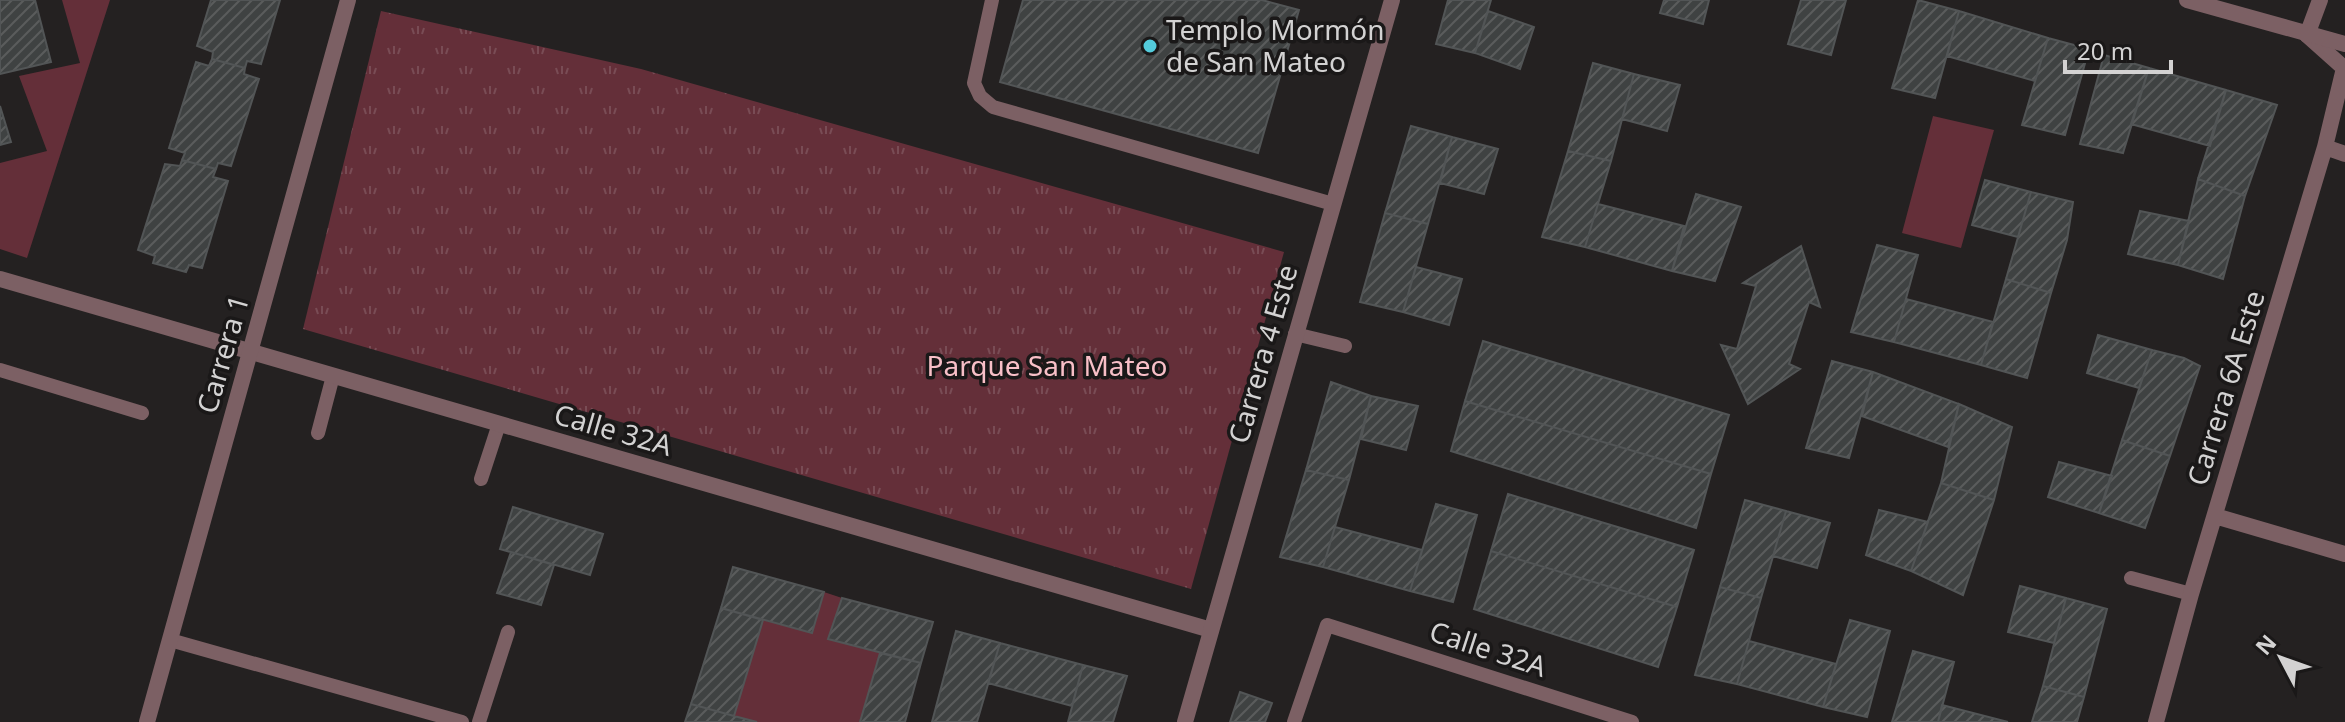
<svg xmlns="http://www.w3.org/2000/svg" width="2345" height="722" viewBox="0 0 2345 722" font-family="'Noto Sans',sans-serif">
	<style>
		.grass { fill: #642f39 }
		.park { fill: url(#park-tufts) }
		.building { fill: url(#building-hatch); stroke: #525556; stroke-width: 2 }
		.lines { fill: none; stroke-linecap: round; stroke-linejoin: round }
		.service { stroke: #7c6064; stroke-width: 14 }
		.minor { stroke: #7c6064; stroke-width: 16 }
		.tertiary { stroke: #7c6064; stroke-width: 16 }
		.poi-dot { fill: #53cbdb; stroke: #1a1818; stroke-width: 3 }
		.labels { text-anchor: middle; stroke-width: 7; stroke-linejoin: round; paint-order: stroke }
		.poi-label { font-size: 28px; fill: #d3d2d2; stroke: #1a1818; text-anchor: start }
		.street-label { font-size: 28px; fill: #d3d2d2; stroke: #1a1818 }
		.park-label { font-size: 28px; fill: #f8bfc7; stroke: #1a1818 }
	</style>
	<defs>
		<pattern id="park-tufts" width="24" height="20" patternUnits="userSpaceOnUse" patternTransform="scale(2)"><rect width="24" height="20" fill="#642f39"/><path d="M3 7l-1-3M5 7V3M7 7l1-3M15 17l-1-3M17 17v-4M19 17l1-3" fill="none" stroke="#794c55"/></pattern>
		<pattern id="building-hatch" width="6" height="6" patternUnits="userSpaceOnUse" patternTransform="scale(2)"><rect width="6" height="6" fill="#3f4242"/><path d="M-1 1l2-2M0 6l6-6M5 7l2-2" fill="none" stroke="#5a5c5c"/></pattern>
	</defs>
	<rect width="100%" height="100%" fill="#242121"/>
	<path class="grass" d="M62 0H110L27 258 0 249V163L47 151 19 76 80 63Z
		M1933 116 1994 130 1961 248 1902 233Z
		M824 592 842 598 828 639 880 653 860 722H757L734 716 763 620 812 633Z"/>
	<path class="park" d="M381 11 641 69 1284 252 1191 589 303 329Z"/>
	<path class="building" d="M0 0H35L51 62 0 74Z
		M211 0H280L261 64 247 61 245 68 212 59 213 52 197 46Z
		M1023 0H1262L1299 10 1258 153 1000 82Z
		M1448 0H1491L1475 53 1436 44Z
		M1664 0H1709L1703 24 1660 13Z
		M1801 0H1846L1831 55 1788 44Z
		M1918 0 1959 11 1935 98 1892 88Z
		M1488 11 1534 27 1520 69 1475 53Z
		M1959 11 2048 38 2035 81 1947 56Z
		M2048 38 2089 49 2065 135 2022 125Z
		M2104 55 2149 68 2123 153 2080 144Z
		M212 59 245 68 244 74 259 79 231 166 218 163 216 169 182 160 185 153 169 148 196 62 209 66Z
		M1593 63 1634 74 1611 161 1568 151Z
		M2149 68 2226 90 2210 146 2131 124Z
		M1634 74 1680 85 1667 131 1622 119Z
		M2226 90 2277 105 2245 196 2198 179Z
		M0 106 11 142 0 145Z
		M1411 126 1452 137 1428 224 1385 213Z
		M1452 137 1498 149 1484 194 1440 183Z
		M1568 151 1611 161 1585 247 1542 237Z
		M182 160 216 169 213 177 228 181 202 268 189 265 186 272 153 263 155 256 138 250 165 164 180 166Z
		M2198 179 2245 196 2223 279 2178 265Z
		M1985 180 2031 192 2018 237 1972 225Z
		M2031 192 2073 202 2067 240 2051 293 2006 279Z
		M1696 194 1741 207 1715 281 1672 271Z
		M1598 204 1684 226 1672 271 1585 247Z
		M2140 211 2189 221 2178 265 2128 254Z
		M1385 213 1428 224 1403 312 1360 302Z
		M1877 245 1918 255 1894 342 1851 332Z
		M1801 246 1820 307 1809 302 1789 364 1800 369 1748 404 1721 345 1737 349 1756 286 1743 283Z
		M1416 267 1462 279 1449 325 1403 312Z
		M2006 279 2051 293 2027 378 1981 365Z
		M1906 299 1993 322 1981 365 1894 342Z
		M2098 335 2152 350 2139 388 2087 373Z
		M1483 341 1729 415 1711 474 1465 401Z
		M2152 350 2184 358 2200 366 2170 456 2122 440Z
		M1832 361 1873 372 1849 458 1806 448Z
		M1873 372 1959 404 1948 447 1862 416Z
		M1331 382 1371 396 1349 480 1306 470Z
		M1371 396 1418 406 1406 450 1361 439Z
		M1465 401 1711 474 1696 528 1451 451Z
		M1959 404 2012 427 1994 500 1941 483Z
		M2122 440 2170 456 2145 528 2099 513Z
		M2059 462 2112 476 2099 513 2048 497Z
		M1306 470 1349 480 1323 567 1280 557Z
		M1941 483 1994 500 1963 595 1911 571Z
		M1508 494 1694 550 1677 607 1491 551Z
		M1745 500 1786 511 1761 598 1720 587Z
		M1436 504 1477 515 1453 602 1410 591Z
		M513 507 603 534 590 575 500 549Z
		M1879 510 1928 522 1911 571 1866 555Z
		M1786 511 1830 523 1817 568 1773 556Z
		M1335 527 1422 550 1410 591 1323 567Z
		M1491 551 1677 607 1658 667 1474 609Z
		M511 552 554 565 541 605 497 593Z
		M733 567 824 592 812 633 721 608Z
		M2020 586 2066 598 2054 643 2008 632Z
		M1720 587 1761 598 1737 684 1695 675Z
		M842 598 933 622 921 663 828 639Z
		M2066 598 2107 609 2084 697 2043 686Z
		M721 608 763 620 734 716 691 704Z
		M1850 620 1890 631 1867 717 1823 707Z
		M956 631 1000 643 977 722H932Z
		M1749 641 1836 664 1823 707 1737 684Z
		M1000 643 1083 665 1072 706 988 683Z
		M1913 651 1954 662 1938 722H1892Z
		M880 653 921 663 905 722H860Z
		M1083 665 1127 676 1113 722H1068Z
		M2043 686 2084 697 2077 722H2032Z
		M1240 692 1272 703 1265 722H1230Z
		M691 704 734 716 757 722H685Z
		M1942 705 2008 722H1938Z"/>
	<g class="lines">
		<path class="service" d="M992 0 974 83 980 96 993 107 1333 204
			M1295 334 1345 346
			M0 370 142 413
			M318 433 333 376
			M481 479 499 424
			M2131 578 2191 594
			M170 640 462 722
			M479 722 508 632
			M1294 722 1327 625 1632 722"/>
		<path class="minor" d="M2307 35 2344 68
			M2325 147 2345 154
			M0 279 1211 630
			M2215 516 2345 554
			M2156 722 2191 594 2325 147 2344 68"/>
		<path class="tertiary" d="M2187 0 2345 44
			M2307 35 2320 0
			M147 722 348 0
			M1185 722 1392 0"/>
	</g>
	<circle class="poi-dot" cx="1150" cy="46" r="8"/>
	<g class="labels">
		<g class="poi-label">
			<text x="1166" y="40">Templo Mormón<tspan x="1166" dy="32">de San Mateo</tspan></text>
		</g>
		<g class="street-label">
			<text transform="translate(223 354) rotate(-74)" y="10">Carrera 1</text>
			<text transform="translate(1263 354) rotate(-74)" y="10">Carrera 4 Este</text>
			<text transform="translate(2226 388) rotate(-73)" y="10">Carrera 6A Este</text>
			<text transform="translate(613 430) rotate(16)" y="10">Calle 32A</text>
			<text transform="translate(1488 649) rotate(18)" y="10">Calle 32A</text>
		</g>
		<g class="park-label">
			<text x="1047" y="376">Parque San Mateo</text>
		</g>
	</g>
	<g transform="translate(2281 658) rotate(311)" stroke="#1a1818" stroke-width="6" paint-order="stroke">
	<path d="M0-6L14 30L0 20L-14 30Z" fill="#d3d2d2"/>
	<text y="-12" font-size="22" font-weight="bold" text-anchor="middle" fill="#d3d2d2">N</text>
	</g>
	<path d="M2065 60v12h106v-12" fill="none" stroke="#d3d2d2" stroke-width="4"/>
	<text x="2077" y="60" font-size="24" fill="#d3d2d2" stroke="#1a1818" stroke-width="6" paint-order="stroke">20 m</text>
</svg>
